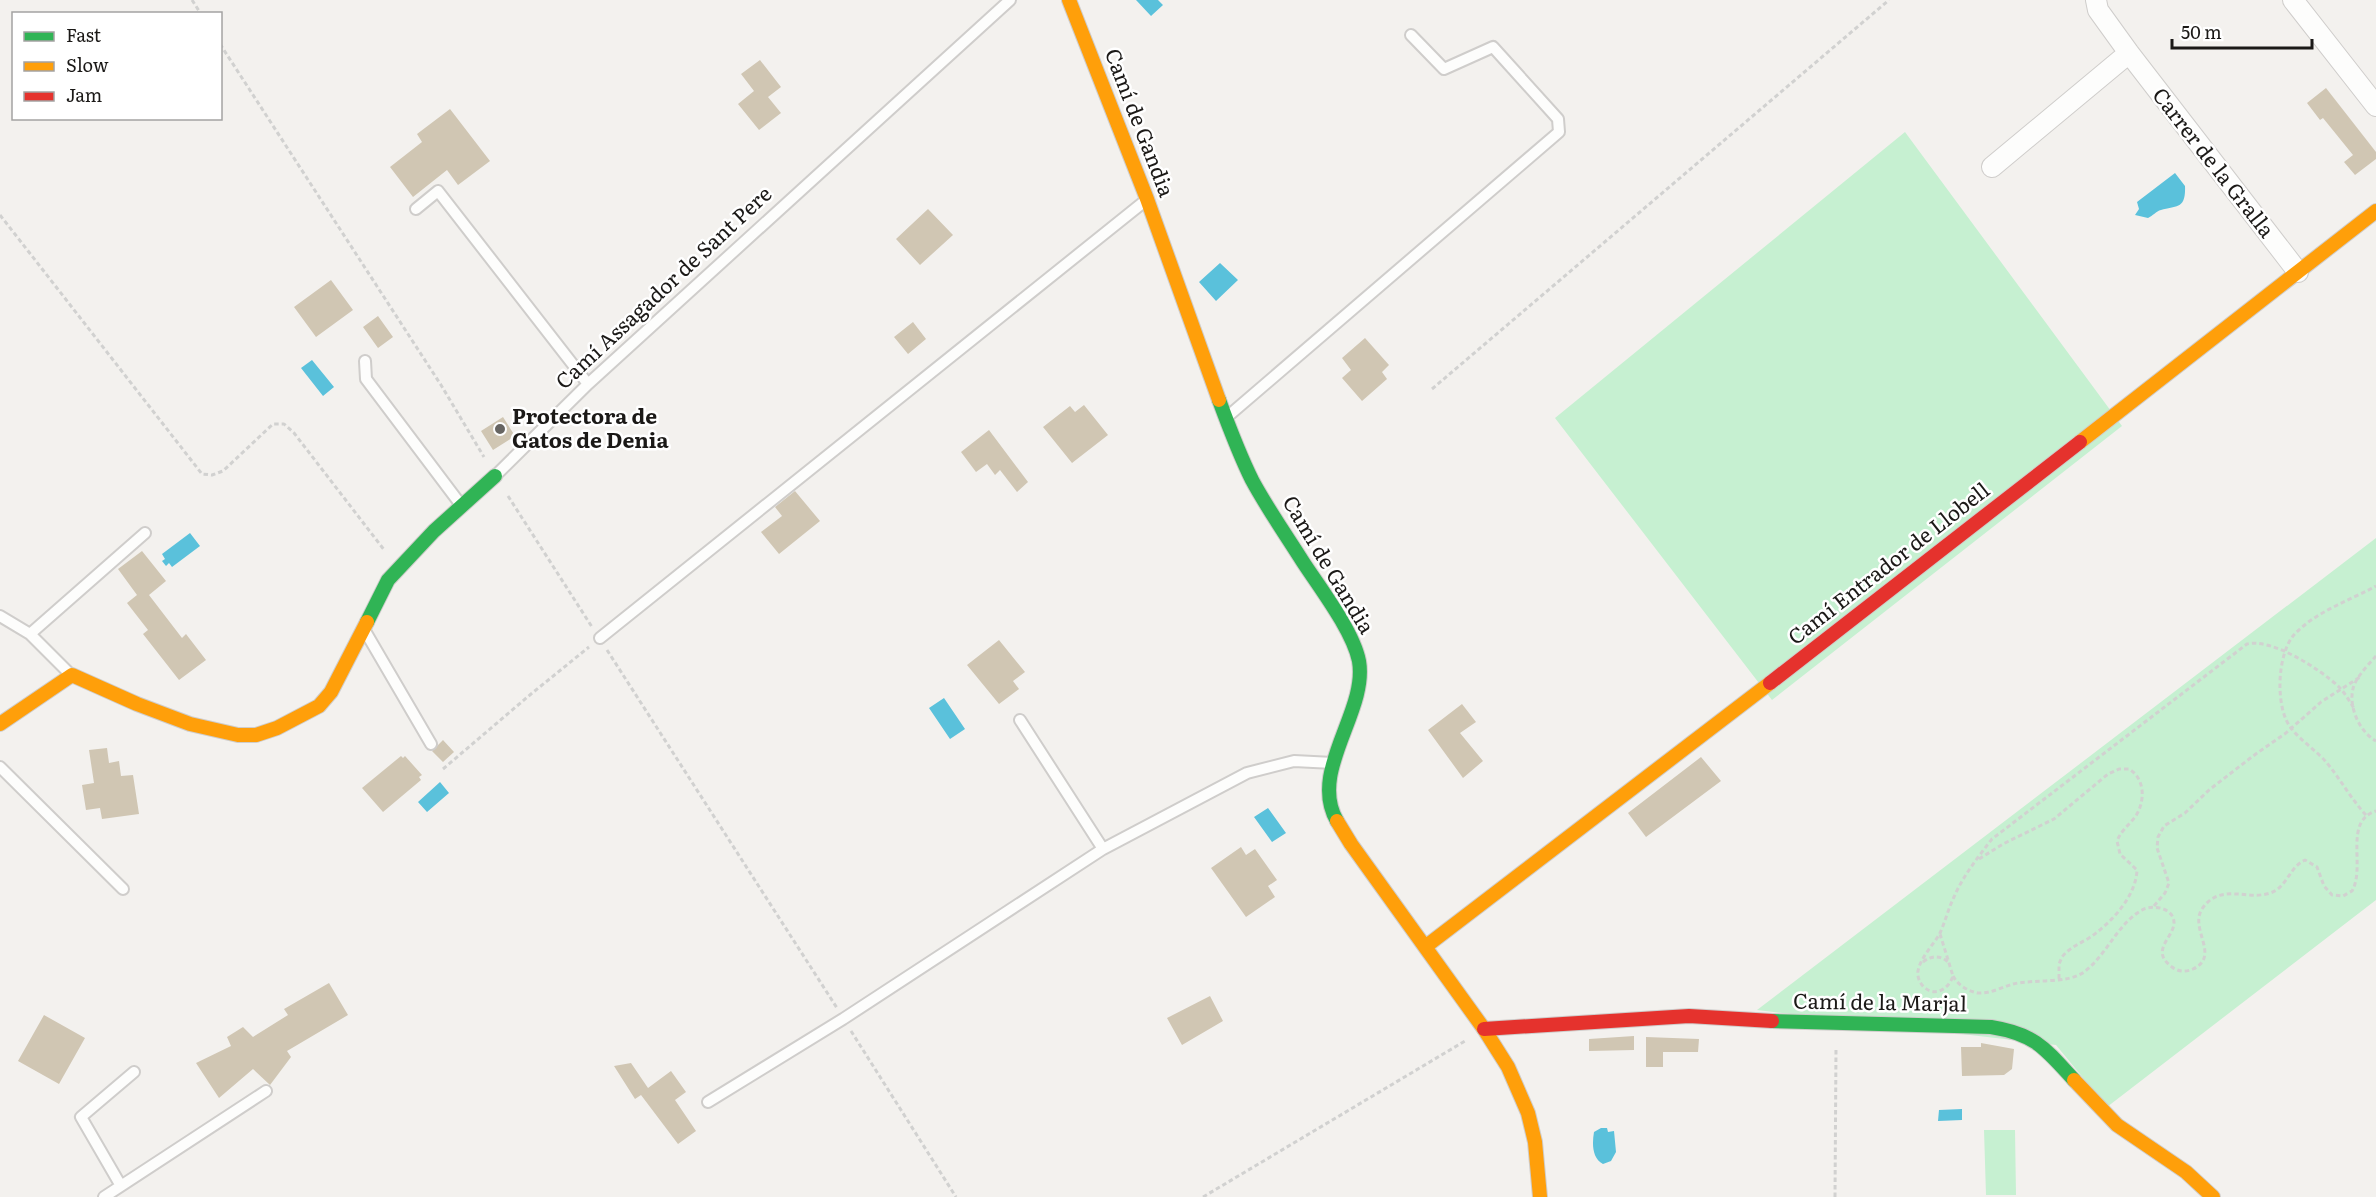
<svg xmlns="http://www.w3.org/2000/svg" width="2376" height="1197" viewBox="0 0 2376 1197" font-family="Literata,serif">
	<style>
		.green { fill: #c6f0d1 }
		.water { fill: #5ac1db }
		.building { fill: #d0c6b3 }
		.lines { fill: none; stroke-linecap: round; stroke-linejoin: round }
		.lane-casing { stroke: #cfcdcb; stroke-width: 14 }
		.street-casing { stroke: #cfcdcb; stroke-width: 22 }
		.fast-casing { stroke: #cfcdcb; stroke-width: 16 }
		.slow-casing { stroke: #cfcdcb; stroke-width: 16 }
		.jam-casing { stroke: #cfcdcb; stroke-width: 16 }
		.path { stroke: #d1d1d0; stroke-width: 3; stroke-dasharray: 4.5 3; stroke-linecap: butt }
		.lane { stroke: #fdfdfc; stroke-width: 10 }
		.street { stroke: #fdfdfc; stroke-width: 20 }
		.fast { stroke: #30b455; stroke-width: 14 }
		.slow { stroke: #ff9f0a; stroke-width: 14 }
		.jam { stroke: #e5322d; stroke-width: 14 }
		.poi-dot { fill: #676562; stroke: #fff; stroke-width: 2 }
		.labels { text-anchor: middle; stroke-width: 5; stroke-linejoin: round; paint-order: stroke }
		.street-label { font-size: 21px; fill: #1b1917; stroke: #fff }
		.poi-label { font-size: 21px; font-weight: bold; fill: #1b1917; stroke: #fff; text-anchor: start }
	</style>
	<rect width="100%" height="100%" fill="#f3f1ee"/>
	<path class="green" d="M1905 132 2122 426 1772 700 1555 418Z
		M2376 538V900L2107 1107 2056 1045 1757 1010Z
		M1984 1130H2015L2016 1195H1986Z"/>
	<path class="water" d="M1136 0H1158L1163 5 1151 16Z
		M2175 173 2185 186C2186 210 2176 205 2161 210 2156 211 2153 216 2148 218L2135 215 2139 209 2137 202Z
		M1220 263 1238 280 1216 301 1199 282Z
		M312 360 334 387 323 396 301 368Z
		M190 533 200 546 172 567 169 563 166 566 162 561 165 559 162 554Z
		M944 698 965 729 950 739 929 708Z
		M440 782 449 793 427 812 418 802Z
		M1268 808 1286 833 1272 842 1254 817Z
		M1962 1109V1120L1938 1121 1939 1110Z
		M1601 1128H1607L1608 1132 1614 1131 1616 1152 1611 1161 1603 1164C1592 1158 1592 1144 1594 1132Z"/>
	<path class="building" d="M760 60 781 87 768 97 781 113 759 130 738 104 754 91 741 74Z
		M2326 88 2376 152V159L2355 175 2344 162 2353 155 2323 118 2320 120 2307 103Z
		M450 109 490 161 458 185 447 170 413 197 390 167 422 142 417 134Z
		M928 209 953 235 920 265 896 239Z
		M331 280 353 310 316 337 294 307Z
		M378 316 393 337 378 348 363 327Z
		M913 322 926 339 908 354 894 337Z
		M1365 338 1389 365 1382 372 1387 379 1362 401 1342 378 1351 370 1342 358Z
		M1084 405 1108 435 1072 463 1043 427 1070 406 1075 412Z
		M503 417 515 436 493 450 481 431Z
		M989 430 1028 482 1017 492 1000 470 995 475 987 464 976 472 961 452Z
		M795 491 820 521 779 554 761 532 782 516 775 507Z
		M142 551 166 581 149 595 182 638 186 634 206 660 179 680 143 634 148 630 127 603 137 595 118 569Z
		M999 640 1025 672 1013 681 1019 689 999 704 967 665Z
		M1462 704 1476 722 1460 733 1483 761 1463 778 1428 730Z
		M443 740 454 752 443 762 432 751Z
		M107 748 109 763 119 761 121 776 133 775 139 814 102 819 100 808 86 810 82 785 94 783 89 750Z
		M401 756 403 758 405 756 422 775 419 777 421 780 383 812 362 788Z
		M1701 757 1721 781 1646 837 1628 813Z
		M1241 847 1246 855 1255 849 1277 880 1268 886 1275 897 1246 917 1211 868Z
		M329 983 348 1015 287 1051 291 1057 270 1085 253 1069 219 1098 196 1063 231 1046 227 1037 243 1027 253 1037 288 1015 284 1009Z
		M1210 996 1223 1021 1182 1045 1167 1018Z
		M44 1015 85 1038 59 1084 18 1061Z
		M1634 1036V1050L1589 1051V1039Z
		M1646 1037 1699 1039 1698 1052H1663V1067H1646Z
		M1981 1043 2014 1049 2012 1069 2004 1075 1962 1076 1961 1047H1981Z
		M631 1063 648 1088 671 1071 686 1092 675 1100 696 1131 678 1144 641 1095 635 1099 614 1066Z"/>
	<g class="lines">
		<defs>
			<path id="lane" d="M416 209 438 191 588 384
				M365 361 366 379 461 505
				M1227 417 1559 132 1558 119 1493 47 1444 69 1411 35
				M495 476 588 384 1010 0
				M0 616 30 634 71 675
				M365 631 431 744
				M30 634 145 533
				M600 638 1145 201
				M1020 720 1103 849
				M0 767 123 889
				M708 1102 843 1019 1103 849 1247 773 1294 761 1333 763
				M121 1186 81 1117 134 1072
				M104 1197 266 1091"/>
			<path id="street" d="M2096 0 2098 10 2129 53 2298 272
				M2293 0 2376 106
				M1992 167 2129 53"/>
			<path id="fast" d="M1219 400C1229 427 1239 454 1252 480 1267 508 1286 535 1303 562 1320 588 1353 631 1359 661 1368 712 1308 771 1337 821
				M367 622 388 580 434 531 495 476
				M1772 1021 1991 1027C2035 1034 2045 1048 2074 1080"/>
			<path id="slow" d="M1069 0 1147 199 1219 400
				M2080 442 2376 211
				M0 724 72 675 137 704 190 724 238 735H256L277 728 319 706 331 692 367 622
				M1337 821 1351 844 1484 1029 1508 1067 1528 1113 1535 1142 1540 1197
				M1425 947 1770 683
				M2074 1080 2117 1125 2186 1172 2213 1197"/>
			<path id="jam" d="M1770 683 2080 442
				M1484 1029 1689 1016 1772 1021"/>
		</defs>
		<use href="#lane" class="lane-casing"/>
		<use href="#street" class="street-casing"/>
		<use href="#fast" class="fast-casing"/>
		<use href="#slow" class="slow-casing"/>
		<use href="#jam" class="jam-casing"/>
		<path class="path" d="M192 0 201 14
			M220 44 441 385 484 457
			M0 215 202 474 212 475 223 471 273 424H284L294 433 385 551
			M1432 389 1889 0
			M508 496 592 627
			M607 650 837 1008
			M2376 656C2369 664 2360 673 2355 683 2346 702 2358 731 2376 741
			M443 769 531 694 589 647
			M2366 815C2351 799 2341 780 2327 763 2317 751 2301 741 2291 728 2275 708 2277 656 2293 636 2314 612 2349 601 2376 586
			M1979 859 2003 844 2054 819 2108 774 2119 769H2129C2146 779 2145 803 2135 817 2128 826 2121 831 2117 841L2120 854 2137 870C2136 897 2110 924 2089 938 2079 944 2069 948 2062 957L2059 964V979
			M2154 906 2165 893 2169 883 2157 848 2158 837 2164 826 2185 813 2209 790 2253 756 2286 733 2321 702 2360 677
			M1940 934 1953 976C1949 988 1937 997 1925 988 1920 984 1917 977 1918 971 1920 959 1932 946 1939 935 1945 923 1948 909 1954 897 1963 876 1978 857 1992 839L2247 644C2272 638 2320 669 2339 687 2345 693 2350 702 2355 710
			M1923 962C1932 955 1941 955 1949 963
			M1953 976C1958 985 1967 991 1978 993 1990 994 2002 987 2013 984 2033 979 2068 984 2084 972 2107 955 2117 924 2142 910 2153 904 2175 908 2174 924 2172 939 2150 951 2172 967 2178 972 2187 972 2193 969 2221 956 2189 929 2202 909 2220 882 2247 901 2270 893 2287 888 2289 867 2305 860L2317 867 2324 886 2332 895 2343 896 2352 891C2366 867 2343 821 2376 811
			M851 1031 956 1197
			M1203 1197 1465 1041
			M1835 1197 1836 1047"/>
		<use href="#lane" class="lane"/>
		<use href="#street" class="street"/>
		<use href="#fast" class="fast"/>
		<use href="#slow" class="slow"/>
		<use href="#jam" class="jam"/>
	</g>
	<circle class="poi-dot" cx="500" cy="429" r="6"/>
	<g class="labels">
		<g class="street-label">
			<text transform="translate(1139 123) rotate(69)" y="7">Camí de Gandia</text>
			<text transform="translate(2213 163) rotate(52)" y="7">Carrer de la Gralla</text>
			<text transform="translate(664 288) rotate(-43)" y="7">Camí Assagador de Sant Pere</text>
			<text transform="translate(1889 564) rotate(-38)" y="7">Camí Entrador de Llobell</text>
			<text transform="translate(1328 565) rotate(59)" y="7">Camí de Gandia</text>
			<text transform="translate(1880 1003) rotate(1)" y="7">Camí de la Marjal</text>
		</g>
		<g class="poi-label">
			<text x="512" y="424">Protectora de<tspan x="512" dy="24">Gatos de Denia</tspan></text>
		</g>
	</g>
	<rect x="12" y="12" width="210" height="108" fill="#ffffff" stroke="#a4a3a2" stroke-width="1.5"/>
	<rect x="24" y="32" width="30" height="9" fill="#30b455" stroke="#a4a3a2" stroke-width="1.5"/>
	<text x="66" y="42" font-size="18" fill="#1b1917">Fast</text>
	<rect x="24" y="62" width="30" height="9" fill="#ff9f0a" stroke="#a4a3a2" stroke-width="1.5"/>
	<text x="66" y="72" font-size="18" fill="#1b1917">Slow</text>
	<rect x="24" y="92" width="30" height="9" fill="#e5322d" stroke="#a4a3a2" stroke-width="1.5"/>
	<text x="66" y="102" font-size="18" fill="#1b1917">Jam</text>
	<path d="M2172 39v9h140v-9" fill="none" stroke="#1b1917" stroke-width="3"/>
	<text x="2181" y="39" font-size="18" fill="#1b1917" stroke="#ffffff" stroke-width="4.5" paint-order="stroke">50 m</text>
</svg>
